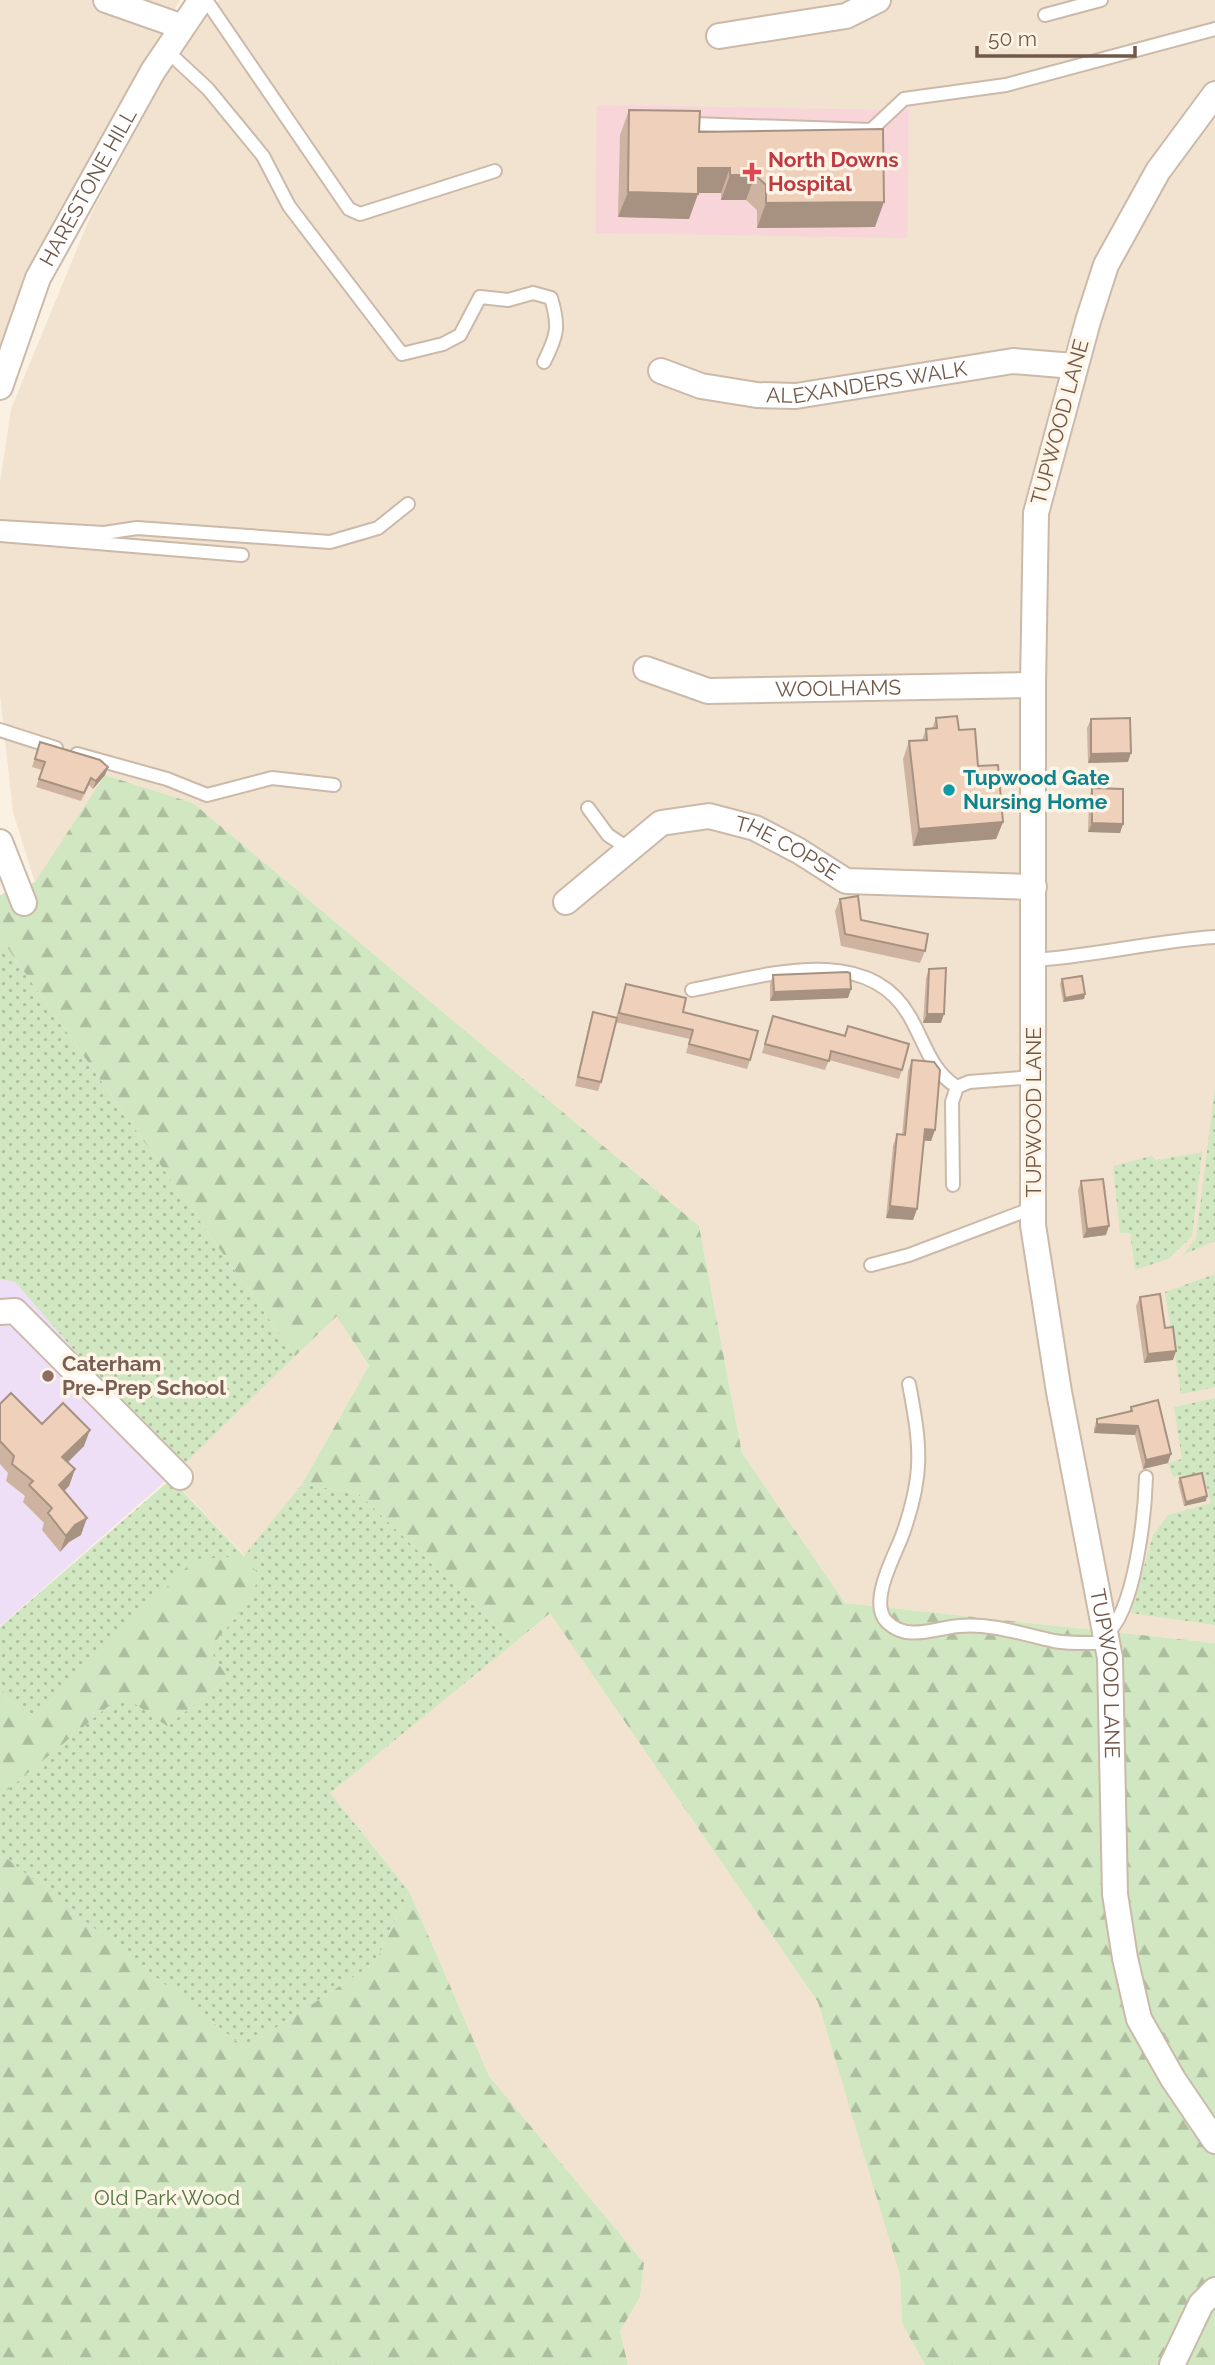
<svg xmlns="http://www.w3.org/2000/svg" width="1215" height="2365" viewBox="0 0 1215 2365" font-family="Raleway,sans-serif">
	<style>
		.residential { fill: #f2e3d0 }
		.education { fill: #eedff7 }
		.medical { fill: #f8d5d9 }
		.grass { fill: url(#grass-dots) }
		.forest { fill: url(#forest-firs) }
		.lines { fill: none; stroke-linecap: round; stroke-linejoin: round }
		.lane-casing { stroke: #cbb9a9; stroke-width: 16 }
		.street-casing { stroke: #cbb9a9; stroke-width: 28 }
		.lane { stroke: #fff; stroke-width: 12 }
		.street { stroke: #fff; stroke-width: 24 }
		.wall { fill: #ceb3a0 }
		.shaded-wall { fill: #a79282 }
		.building { fill: #efd0ba; stroke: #a79282; stroke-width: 2 }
		.health-dot { fill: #e0444e; stroke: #fef5e7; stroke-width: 2.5 }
		.culture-dot { fill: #0f9aa8; stroke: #fef5e7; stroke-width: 2.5 }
		.education-dot { fill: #8d6e63; stroke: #fef5e7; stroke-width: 2.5 }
		.labels { text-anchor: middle; stroke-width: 7; stroke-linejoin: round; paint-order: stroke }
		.health-label { font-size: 21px; font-weight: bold; fill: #be3a42; stroke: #fef5e7; text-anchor: start }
		.street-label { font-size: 21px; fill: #715849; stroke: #fef5e7 }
		.culture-label { font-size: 21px; font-weight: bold; fill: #0d838f; stroke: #fef5e7; text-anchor: start }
		.education-label { font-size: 21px; font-weight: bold; fill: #785e54; stroke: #fef5e7; text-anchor: start }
		.park-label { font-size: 21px; fill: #517742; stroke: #fef5e7 }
	</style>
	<defs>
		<pattern id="grass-dots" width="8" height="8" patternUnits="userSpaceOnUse" patternTransform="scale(1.75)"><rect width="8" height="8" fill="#d0e7c1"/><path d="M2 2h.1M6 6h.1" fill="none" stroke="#adbe9f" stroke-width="1.8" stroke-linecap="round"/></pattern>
		<pattern id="forest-firs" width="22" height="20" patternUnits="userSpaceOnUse" patternTransform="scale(1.75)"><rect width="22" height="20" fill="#d0e7c1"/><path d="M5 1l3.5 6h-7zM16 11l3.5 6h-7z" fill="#adbe9f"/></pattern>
	</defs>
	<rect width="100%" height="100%" fill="#fbf1e2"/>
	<path class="residential" d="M0 0H180L54 229 0 370Z
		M219 0H1215V1643L845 1603 742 1453 699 1226 193 803 105 775 35 883 13 812 0 695V483L11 409 93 210 193 26Z
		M337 1315 369 1367 302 1484 245 1556 170 1477Z
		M550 1612 818 2002 870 2164 900 2275 902 2323 925 2365H628L620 2331 640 2297 644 2263 489 2076 409 1891 330 1793Z"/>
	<path class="education" d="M0 1279 15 1282 178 1470 0 1626Z"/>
	<path class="medical" d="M597 105 909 110 907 238 595 233Z"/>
	<path class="grass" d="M4 943 295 1356 178 1470 15 1282 0 1279V946Z
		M1215 1088V1241L1183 1255 1196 1238Z
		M1202 1152 1192 1236 1168 1259 1135 1270 1130 1233H1120L1113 1166 1151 1156 1157 1160Z
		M1215 1274V1387L1181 1394 1165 1292Z
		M1215 1398V1625L1131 1613 1153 1535 1168 1515 1211 1503 1203 1473 1173 1477 1168 1463 1182 1459 1174 1407Z
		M171 1479 244 1556 302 1484 358 1493 514 1643 330 1793 409 1891 375 1963 245 2048 0 1854V1796L122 1694 167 1726 228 1678 209 1649 253 1597 195 1560 35 1717 7 1699 0 1683V1627Z"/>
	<path class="forest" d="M105 775 193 803 699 1226 742 1453 845 1603 1215 1643V2365H925L902 2323 900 2275 818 2002 550 1613 514 1643 358 1493 302 1484 369 1366 337 1316 295 1356 4 943 0 946V895L35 882Z
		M245 1556 258 1574 253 1597 209 1649 228 1678 167 1726 122 1695 0 1796V1683L7 1699 35 1717 195 1559Z
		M0 1853 245 2048 375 1963 409 1891 489 2076 644 2263 640 2297 620 2331 628 2365H0Z"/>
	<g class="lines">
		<defs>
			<path id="lane" d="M206 0 349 209 360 214 495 171
				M1045 15 1101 0
				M166 50 208 89 263 156 289 206 402 354 443 344 460 335 480 297 508 300 533 293 551 298C560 327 557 336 544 362
				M692 124 871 130 904 99 1006 85 1215 29
				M0 527 104 533 137 528 330 542 378 528 408 504
				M0 535 242 555
				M0 730 56 748
				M77 754 167 779 207 795 272 778 334 785
				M588 808 608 835 629 849
				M1034 960C1095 956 1154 941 1215 937
				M692 990C760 977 868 940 910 1017 925 1043 931 1071 957 1087
				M953 1185 952 1102 957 1087 969 1082 1034 1077
				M871 1265 909 1255 1033 1208
				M909 1384C921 1447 924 1475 902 1536 894 1557 868 1603 887 1622 907 1642 935 1628 959 1626 991 1623 1022 1634 1054 1641 1071 1644 1090 1643 1107 1643
				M1106 1634C1135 1612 1145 1513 1146 1477"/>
			<g id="street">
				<path d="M106 0 180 26"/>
				<path d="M719 36 846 16 878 0"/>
				<path id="s1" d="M1215 94 1158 171 1106 265 1088 321 1036 513 1033 685V1225L1059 1392 1110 1658 1115 1894 1125 1958 1139 2019 1173 2079 1215 2141"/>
				<path id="s2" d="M661 371 701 386 757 395 796 396 1013 361 1074 366"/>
				<path id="s3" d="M0 387 38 278 153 71 201 0"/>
				<path id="s4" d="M646 669 708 691 1033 685"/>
				<path d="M0 842 24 903"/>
				<path id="s5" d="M566 902 661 823 709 816 755 828 799 851 846 881 1034 887"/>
				<path d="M0 1312 15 1311 180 1477"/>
				<path d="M1172 2365 1201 2304 1215 2290"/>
			</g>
		</defs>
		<use href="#lane" class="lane-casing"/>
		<use href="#street" class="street-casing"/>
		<use href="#lane" class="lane"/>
		<use href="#street" class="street"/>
	</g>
	<path class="wall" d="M629 110 699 132 875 227 757 228V210L746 200H721V193H698L689 219 618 217 620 135Z
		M936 718 959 730 978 766 1003 822 996 839 913 846 903 759 909 741 922 740 926 729H932Z
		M1091 719 1128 762 1088 763 1087 728Z
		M40 742 108 767 105 775 93 789 89 785 81 801 36 787 42 770 32 767Z
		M1092 788 1123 824 1120 833 1088 832 1089 797Z
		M840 899 861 920 925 951 920 963 841 946 835 911Z
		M929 969 941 1023H923L926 978Z
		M773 975 851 989 848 998 770 1001V984Z
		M1062 979 1085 994 1084 999 1063 1002 1060 984Z
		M626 984 683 1012 750 1060 747 1069 686 1053 690 1039 615 1022 601 1082 598 1091 575 1086 590 1021 593 1012 616 1017Z
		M773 1016 845 1035 848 1026 902 1070 899 1079 829 1060 825 1070 762 1053Z
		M912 1060 935 1130 931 1141H923L917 1209 913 1220 886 1218 893 1146 897 1134 902 1135 908 1071Z
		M1081 1181 1106 1235 1083 1238 1078 1190Z
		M1140 1297 1165 1328 1173 1360 1144 1363 1136 1306Z
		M0 1404 42 1424 84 1446 68 1462 75 1469 69 1486 64 1491 81 1535 69 1542 60 1552 42 1530 44 1523 23 1502 25 1496 6 1481 8 1473 0 1464Z
		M1131 1407 1168 1463 1143 1469 1135 1435 1094 1433V1428L1097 1419 1129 1412Z
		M1180 1478 1206 1501 1184 1506 1178 1482Z"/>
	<path class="shaded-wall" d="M698 168H730L721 193H689Z
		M730 175H755L746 200H721Z
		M628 192 698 194 689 219 618 217Z
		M884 202 875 227 757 228 766 203Z
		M1131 753 1128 762 1088 763 1091 754Z
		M108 767 105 775 93 789 96 781Z
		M1003 822 996 839 913 846 919 829Z
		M1092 823 1123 824 1120 833 1088 832Z
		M851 989 848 998 770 1001 774 992Z
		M1085 994 1084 999 1063 1002 1065 998Z
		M927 1014H944L941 1023H923Z
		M925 1129 935 1130 931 1141 920 1140Z
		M890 1206 917 1209 913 1220 886 1218Z
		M1109 1226 1106 1235 1083 1238 1087 1229Z
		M1176 1351 1173 1360 1144 1363 1148 1354Z
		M1097 1424 1138 1426 1135 1435 1094 1433Z
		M90 1430 84 1446 56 1474 62 1457Z
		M1171 1454 1168 1463 1143 1469 1146 1460Z
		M75 1469 69 1486 53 1502 59 1485Z
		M1207 1496 1206 1501 1184 1506 1186 1502Z
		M87 1518 81 1535 69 1542 60 1552 66 1536 75 1525Z"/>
	<path class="building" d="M629 110 700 111 699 132 883 129 884 202 766 203V185L755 175H730V168H698V194L628 192Z
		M957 716 959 730 975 729 978 766 998 765 1003 822 919 829 909 741 927 740 926 729 937 728 936 718Z
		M1130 718 1131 753 1091 754V719Z
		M40 742 100 760 108 767 96 781 91 778 84 793 39 779 45 762 35 759Z
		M1092 788 1123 789V824L1092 823Z
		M858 896 861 920 928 934 925 951 845 934 840 899Z
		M946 968 944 1014H927L929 969Z
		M847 972 850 973 851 989 774 992 773 975Z
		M1082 976 1085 994 1065 998 1062 979Z
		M626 984 686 998 683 1012 758 1031 750 1060 689 1044 693 1030 619 1013Z
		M593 1012 617 1018 601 1082 578 1077Z
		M773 1016 845 1036 848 1026 909 1044 902 1070 831 1051 829 1061 765 1044Z
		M912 1060 934 1062 940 1070 935 1130 925 1129 917 1209 890 1206 897 1134 905 1135Z
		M1103 1179 1109 1226 1087 1229 1081 1181Z
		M1160 1294 1165 1328 1173 1327 1176 1351 1148 1354 1140 1297Z
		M11 1393 42 1424 63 1403 90 1430 62 1457 75 1469 59 1485 87 1518 75 1525 66 1536 48 1513 52 1508 29 1485 33 1481 12 1464 14 1456 0 1441V1404Z
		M1158 1400 1171 1454 1146 1460 1138 1426 1097 1424V1419L1132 1411 1131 1407Z
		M1202 1473 1207 1496 1186 1502 1180 1478Z"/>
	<path class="health-dot" d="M748.5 161.5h7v7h7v7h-7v7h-7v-7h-7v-7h7z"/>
	<circle class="culture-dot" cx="949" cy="790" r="7"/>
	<circle class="education-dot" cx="48" cy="1376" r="7"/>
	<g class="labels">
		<g class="health-label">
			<text x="768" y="167">North Downs<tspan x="768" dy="24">Hospital</tspan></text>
		</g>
		<g class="street-label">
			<text dy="7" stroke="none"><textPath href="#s3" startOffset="219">HARESTONE HILL</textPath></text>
			<text dy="7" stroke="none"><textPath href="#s2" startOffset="210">ALEXANDERS WALK</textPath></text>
			<text transform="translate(1060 422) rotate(-75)" y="7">TUPWOOD LANE</text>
			<text dy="7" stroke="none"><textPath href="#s4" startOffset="196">WOOLHAMS</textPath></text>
			<text dy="7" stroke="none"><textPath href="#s5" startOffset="257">THE COPSE</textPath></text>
			<text transform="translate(1034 1112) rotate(-90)" y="7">TUPWOOD LANE</text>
			<text dy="7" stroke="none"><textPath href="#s1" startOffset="1628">TUPWOOD LANE</textPath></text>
		</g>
		<g class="culture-label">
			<text x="963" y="785">Tupwood Gate<tspan x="963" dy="24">Nursing Home</tspan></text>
		</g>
		<g class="education-label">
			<text x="62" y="1371">Caterham<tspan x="62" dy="24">Pre-Prep School</tspan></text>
		</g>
		<g class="park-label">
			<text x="167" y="2205">Old Park Wood</text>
		</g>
	</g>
	<path d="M977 46v10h158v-10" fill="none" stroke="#715849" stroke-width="3.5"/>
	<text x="988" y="46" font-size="21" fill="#715849" stroke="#fef5e7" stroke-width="5" paint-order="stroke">50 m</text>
</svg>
